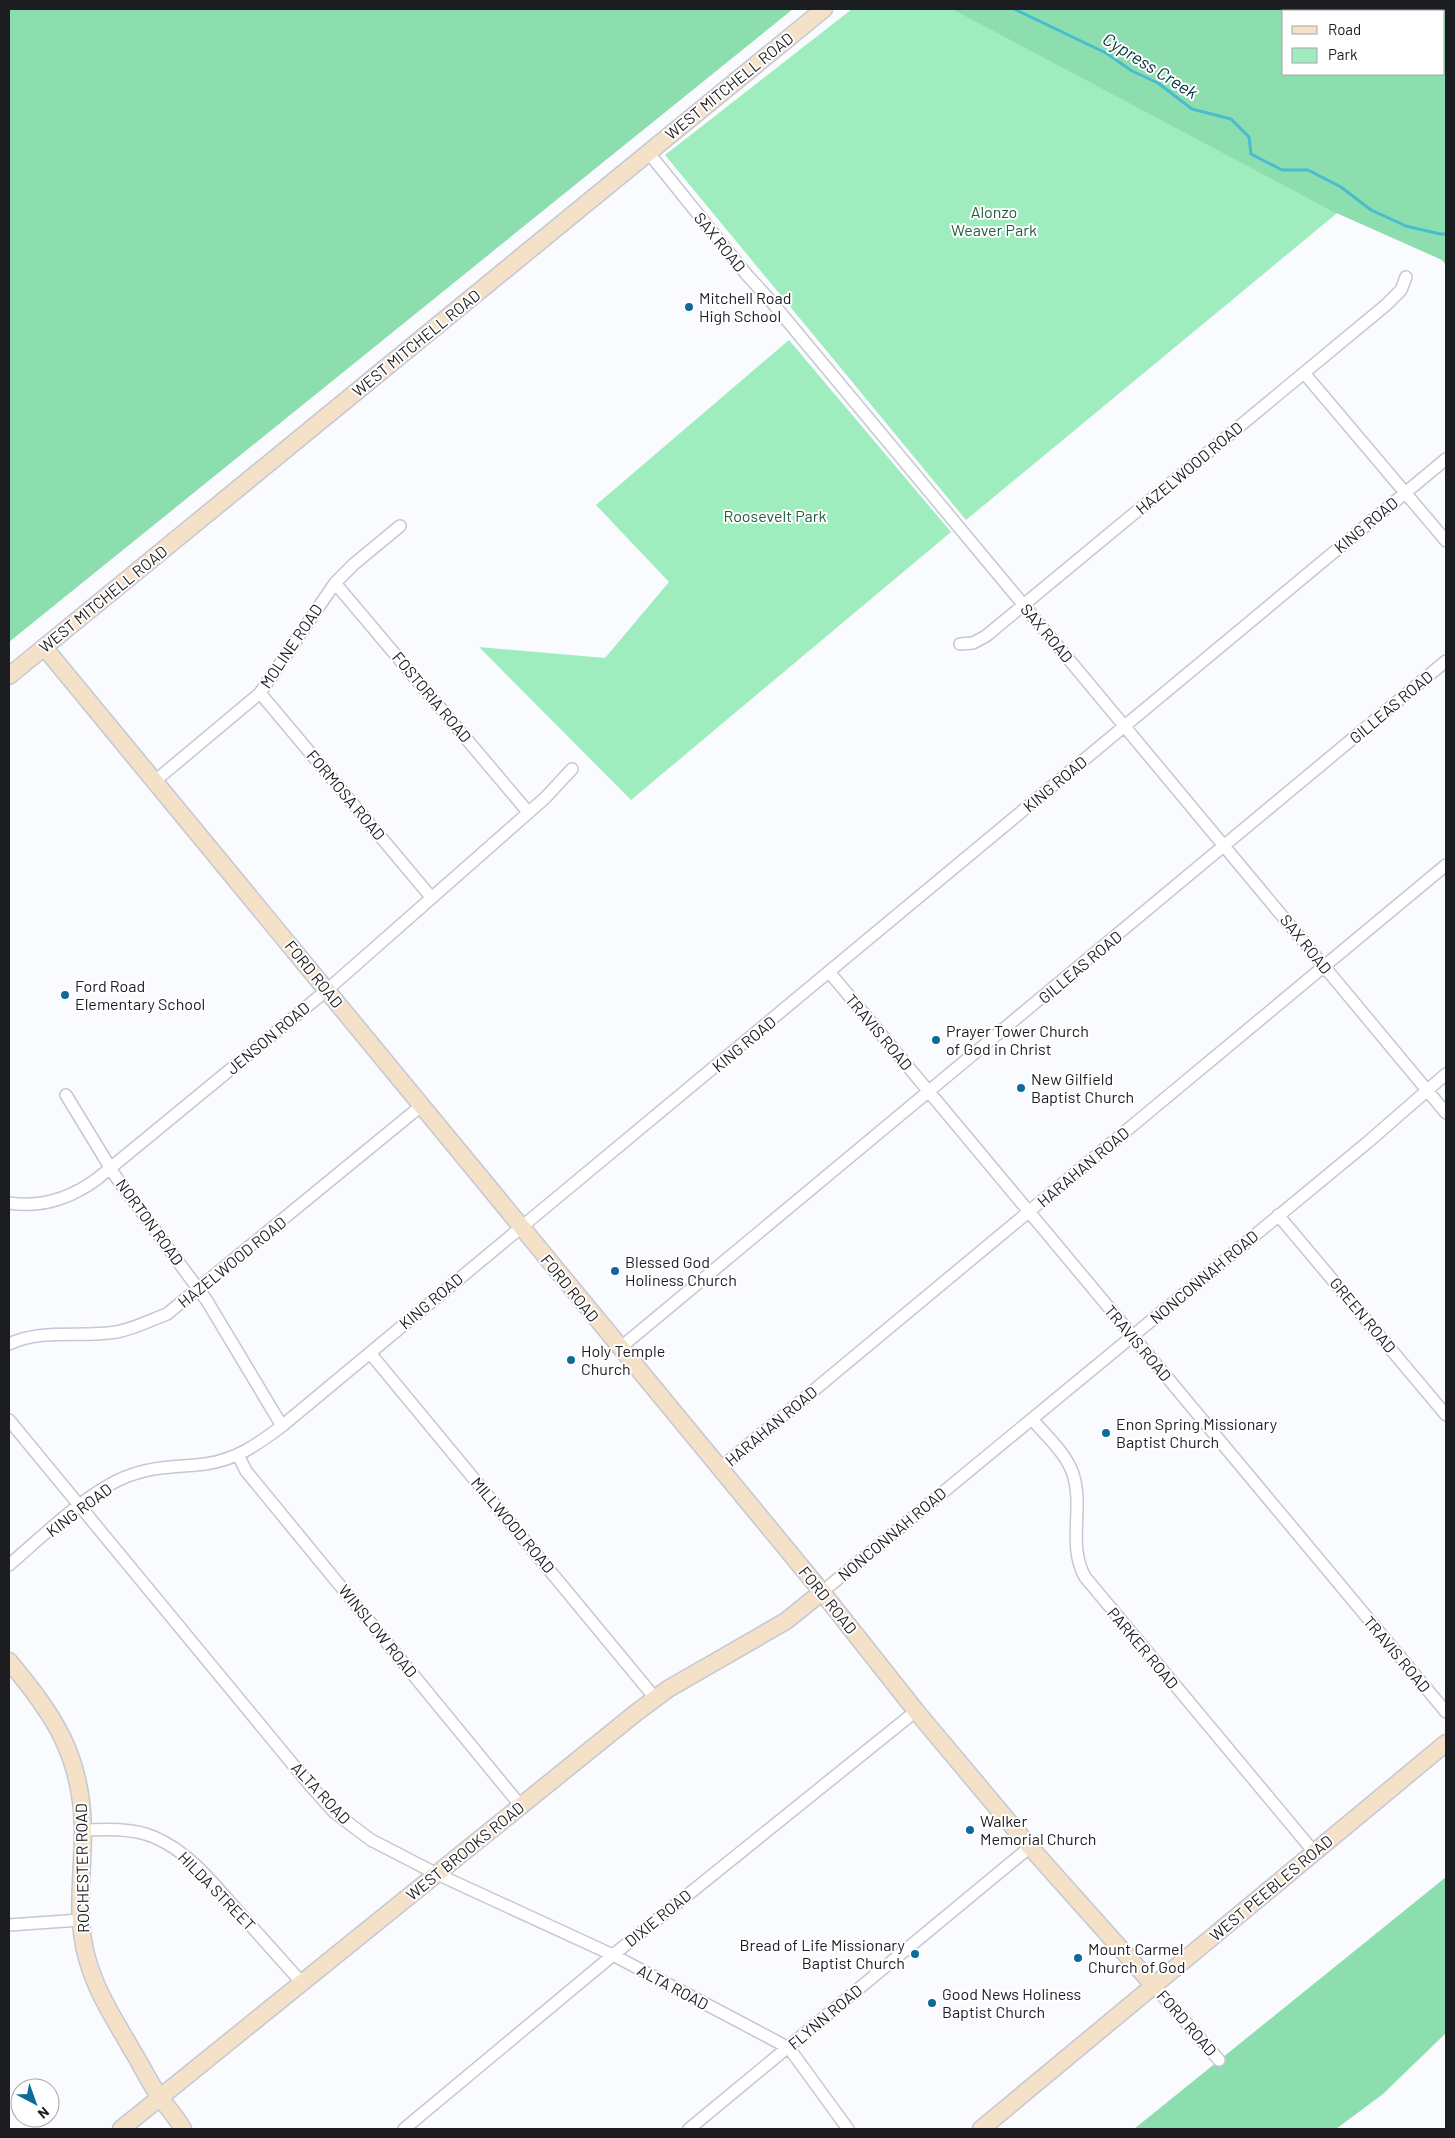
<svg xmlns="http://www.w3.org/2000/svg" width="1455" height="2138" viewBox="0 0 1455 2138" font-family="Barlow,sans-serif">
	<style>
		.green { fill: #9fedbf }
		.forest { fill: #8cdeaf; fill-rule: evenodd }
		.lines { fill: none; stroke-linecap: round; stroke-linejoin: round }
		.stream { stroke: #4abcd0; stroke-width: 3 }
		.street-casing { stroke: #c5c8d2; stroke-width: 14 }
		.secondary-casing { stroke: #c5c8d2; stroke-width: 19 }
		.street { stroke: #fff; stroke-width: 11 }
		.secondary { stroke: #f4e1c8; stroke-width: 16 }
		.poi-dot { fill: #0d6b9a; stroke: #fff; stroke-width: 2 }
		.labels { text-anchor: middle; stroke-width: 4; stroke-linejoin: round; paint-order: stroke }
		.street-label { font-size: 16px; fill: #1c1d21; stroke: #fff }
		.park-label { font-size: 16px; fill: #225e3f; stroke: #fff }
		.poi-label { font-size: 16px; fill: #1c1d21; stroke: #fff; text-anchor: start }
		.water-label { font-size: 18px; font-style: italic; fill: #00363f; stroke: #fff }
	</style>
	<rect width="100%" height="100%" fill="#fafbff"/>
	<path class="green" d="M852 9H1409L1284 11V74H1444L1446 123 966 520 665 155Z
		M789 340 951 532 631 800 479 647 605 658 669 582 596 505Z"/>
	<path class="forest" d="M9 9H793L9 642Z
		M952 9H1446V265L1442 260 1332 211ZM1284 11H1444V74H1284Z
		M1446 1877V2033L1383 2094 1336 2129H1134Z"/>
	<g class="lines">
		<path class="stream" d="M1014 9 1106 53 1132 71 1158 83 1192 109 1231 119 1249 137 1251 154 1282 170H1308L1341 187 1371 210 1406 226 1440 234H1446"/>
		<defs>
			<path id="street" d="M648 152 747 275 770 300 1446 1113
				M1304 373 1446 541
				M335 583 528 812
				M960 644 973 643 986 636 1386 305 1401 290 1406 277
				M260 693 431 897
				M155 781 260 693 335 583 354 564 400 526
				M830 973 1446 1712
				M66 1095 116 1177 207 1301 282 1426
				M9 1203C41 1208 71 1198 97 1179L327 990 545 798 572 769
				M1278 1215 1446 1415
				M9 1344C43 1328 80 1338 116 1332 133 1329 151 1320 167 1314L421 1106
				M620 1348 1446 661
				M370 1353 655 1698
				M1032 1419C1046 1436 1066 1453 1073 1474 1084 1508 1067 1545 1085 1577L1314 1852
				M9 1420 309 1784 334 1812 371 1840 437 1874 613 1955 789 2048 848 2129
				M238 1455 246 1471 520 1805
				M719 1469 1446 865
				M9 1565C42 1537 93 1486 134 1474 157 1466 181 1467 205 1464 236 1460 258 1444 282 1426L1446 459
				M822 1592 1368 1142 1446 1074
				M83 1830C106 1829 132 1828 154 1837 189 1852 212 1882 236 1909 258 1934 280 1958 302 1983
				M9 1925 80 1920
				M1154 1986 1219 2060
				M404 2129 613 1955 916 1711
				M689 2129 1030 1847"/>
			<path id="secondary" d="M44 647 822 1592 916 1711 1030 1847 1154 1986
				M9 676 824 9
				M9 1661C54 1715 82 1756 83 1830 83 1874 75 1916 87 1958 96 1992 115 2020 132 2050 142 2066 150 2084 161 2099 169 2109 177 2118 183 2129
				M121 2129 637 1712 668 1689 786 1621 822 1592
				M981 2129 1446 1743"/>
		</defs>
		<use href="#street" class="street-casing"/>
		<use href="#secondary" class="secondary-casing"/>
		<use href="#street" class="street"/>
		<use href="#secondary" class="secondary"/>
	</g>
	<g class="poi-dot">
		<circle cx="689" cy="307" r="5"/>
		<circle cx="65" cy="995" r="5"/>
		<circle cx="936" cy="1040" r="5"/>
		<circle cx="1021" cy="1088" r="5"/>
		<circle cx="615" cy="1271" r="5"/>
		<circle cx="571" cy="1360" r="5"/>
		<circle cx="1106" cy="1433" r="5"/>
		<circle cx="970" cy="1830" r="5"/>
		<circle cx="915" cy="1954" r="5"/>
		<circle cx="1078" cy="1958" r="5"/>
		<circle cx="932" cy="2003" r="5"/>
	</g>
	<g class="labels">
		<g class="street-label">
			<text transform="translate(729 86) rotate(-39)" y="6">WEST MITCHELL ROAD</text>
			<text transform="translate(720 242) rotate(51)" y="6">SAX ROAD</text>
			<text transform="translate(416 343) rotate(-39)" y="6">WEST MITCHELL ROAD</text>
			<text transform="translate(1189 468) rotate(-40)" y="6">HAZELWOOD ROAD</text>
			<text transform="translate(1366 525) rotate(-40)" y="6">KING ROAD</text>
			<text transform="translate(103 599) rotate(-39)" y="6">WEST MITCHELL ROAD</text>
			<text transform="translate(1047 633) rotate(50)" y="6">SAX ROAD</text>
			<text transform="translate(291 646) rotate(-56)" y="6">MOLINE ROAD</text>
			<text transform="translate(432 697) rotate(50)" y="6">FOSTORIA ROAD</text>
			<text transform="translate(1391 707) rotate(-40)" y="6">GILLEAS ROAD</text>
			<text transform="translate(1055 784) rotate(-40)" y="6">KING ROAD</text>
			<text transform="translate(346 795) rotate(50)" y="6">FORMOSA ROAD</text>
			<text transform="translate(1306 944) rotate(51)" y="6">SAX ROAD</text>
			<text transform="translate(1080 967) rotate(-40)" y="6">GILLEAS ROAD</text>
			<text transform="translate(314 974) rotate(51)" y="6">FORD ROAD</text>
			<text transform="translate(879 1032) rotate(50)" y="6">TRAVIS ROAD</text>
			<text transform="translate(268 1038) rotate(-40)" y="6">JENSON ROAD</text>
			<text transform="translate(744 1044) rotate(-40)" y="6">KING ROAD</text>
			<text transform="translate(1083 1167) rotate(-40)" y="6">HARAHAN ROAD</text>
			<text transform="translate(150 1222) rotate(54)" y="6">NORTON ROAD</text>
			<text transform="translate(232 1262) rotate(-39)" y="6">HAZELWOOD ROAD</text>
			<text transform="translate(1204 1277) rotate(-40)" y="6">NONCONNAH ROAD</text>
			<text transform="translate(570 1288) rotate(51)" y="6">FORD ROAD</text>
			<text transform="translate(431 1301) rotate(-40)" y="6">KING ROAD</text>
			<text transform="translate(1363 1315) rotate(50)" y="6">GREEN ROAD</text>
			<text transform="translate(1138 1343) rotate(50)" y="6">TRAVIS ROAD</text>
			<text transform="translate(771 1426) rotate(-40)" y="6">HARAHAN ROAD</text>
			<text transform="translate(79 1510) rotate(-37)" y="6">KING ROAD</text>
			<text transform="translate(513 1525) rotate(50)" y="6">MILLWOOD ROAD</text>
			<text transform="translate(892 1534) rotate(-40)" y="6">NONCONNAH ROAD</text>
			<text transform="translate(828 1600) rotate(51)" y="6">FORD ROAD</text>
			<text transform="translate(378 1631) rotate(51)" y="6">WINSLOW ROAD</text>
			<text transform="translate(1143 1648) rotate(50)" y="6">PARKER ROAD</text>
			<text transform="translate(1397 1654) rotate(50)" y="6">TRAVIS ROAD</text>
			<text transform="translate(321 1793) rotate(47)" y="6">ALTA ROAD</text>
			<text transform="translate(465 1851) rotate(-39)" y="6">WEST BROOKS ROAD</text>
			<text transform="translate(82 1868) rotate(-91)" y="6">ROCHESTER ROAD</text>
			<text transform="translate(1271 1888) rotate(-40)" y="6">WEST PEEBLES ROAD</text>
			<text transform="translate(217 1891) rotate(46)" y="6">HILDA STREET</text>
			<text transform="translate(658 1918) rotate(-39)" y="6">DIXIE ROAD</text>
			<text transform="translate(673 1987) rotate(28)" y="6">ALTA ROAD</text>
			<text transform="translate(825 2017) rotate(-40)" y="6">FLYNN ROAD</text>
			<text transform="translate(1187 2023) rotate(49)" y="6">FORD ROAD</text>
		</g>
		<g class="park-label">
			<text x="994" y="218">Alonzo<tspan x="994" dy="18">Weaver Park</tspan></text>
			<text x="775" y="522">Roosevelt Park</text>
		</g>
		<g class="poi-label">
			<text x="699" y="304">Mitchell Road<tspan x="699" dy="18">High School</tspan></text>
			<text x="75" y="992">Ford Road<tspan x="75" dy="18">Elementary School</tspan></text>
			<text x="946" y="1037">Prayer Tower Church<tspan x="946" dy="18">of God in Christ</tspan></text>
			<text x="1031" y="1085">New Gilfield<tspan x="1031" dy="18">Baptist Church</tspan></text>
			<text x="625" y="1268">Blessed God<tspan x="625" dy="18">Holiness Church</tspan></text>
			<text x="581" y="1357">Holy Temple<tspan x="581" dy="18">Church</tspan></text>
			<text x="1116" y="1430">Enon Spring Missionary<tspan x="1116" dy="18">Baptist Church</tspan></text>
			<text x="980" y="1827">Walker<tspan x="980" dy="18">Memorial Church</tspan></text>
			<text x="905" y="1951" text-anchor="end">Bread of Life Missionary<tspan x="905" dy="18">Baptist Church</tspan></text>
			<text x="1088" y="1955">Mount Carmel<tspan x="1088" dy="18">Church of God</tspan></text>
			<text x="942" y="2000">Good News Holiness<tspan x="942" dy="18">Baptist Church</tspan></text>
		</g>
		<g class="water-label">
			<text transform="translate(1150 66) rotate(32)" y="6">Cypress Creek</text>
		</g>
	</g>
	<rect width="1455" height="2138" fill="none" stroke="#1c1d21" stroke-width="20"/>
	<rect x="1282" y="10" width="162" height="65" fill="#ffffff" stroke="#a4a5a6"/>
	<rect x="1292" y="26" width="25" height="8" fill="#f4e1c8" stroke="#a4a5a6"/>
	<text x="1328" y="35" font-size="15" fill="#1c1d21">Road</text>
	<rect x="1292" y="48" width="25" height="15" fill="#9fedbf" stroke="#a4a5a6"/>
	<text x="1328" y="60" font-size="15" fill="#1c1d21">Park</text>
	<g transform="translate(35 2103) rotate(139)"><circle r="24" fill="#ffffff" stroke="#a4a5a6"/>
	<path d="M0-4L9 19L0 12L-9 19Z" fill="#0d6b9a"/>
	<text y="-8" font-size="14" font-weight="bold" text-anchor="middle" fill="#1c1d21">N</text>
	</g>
</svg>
